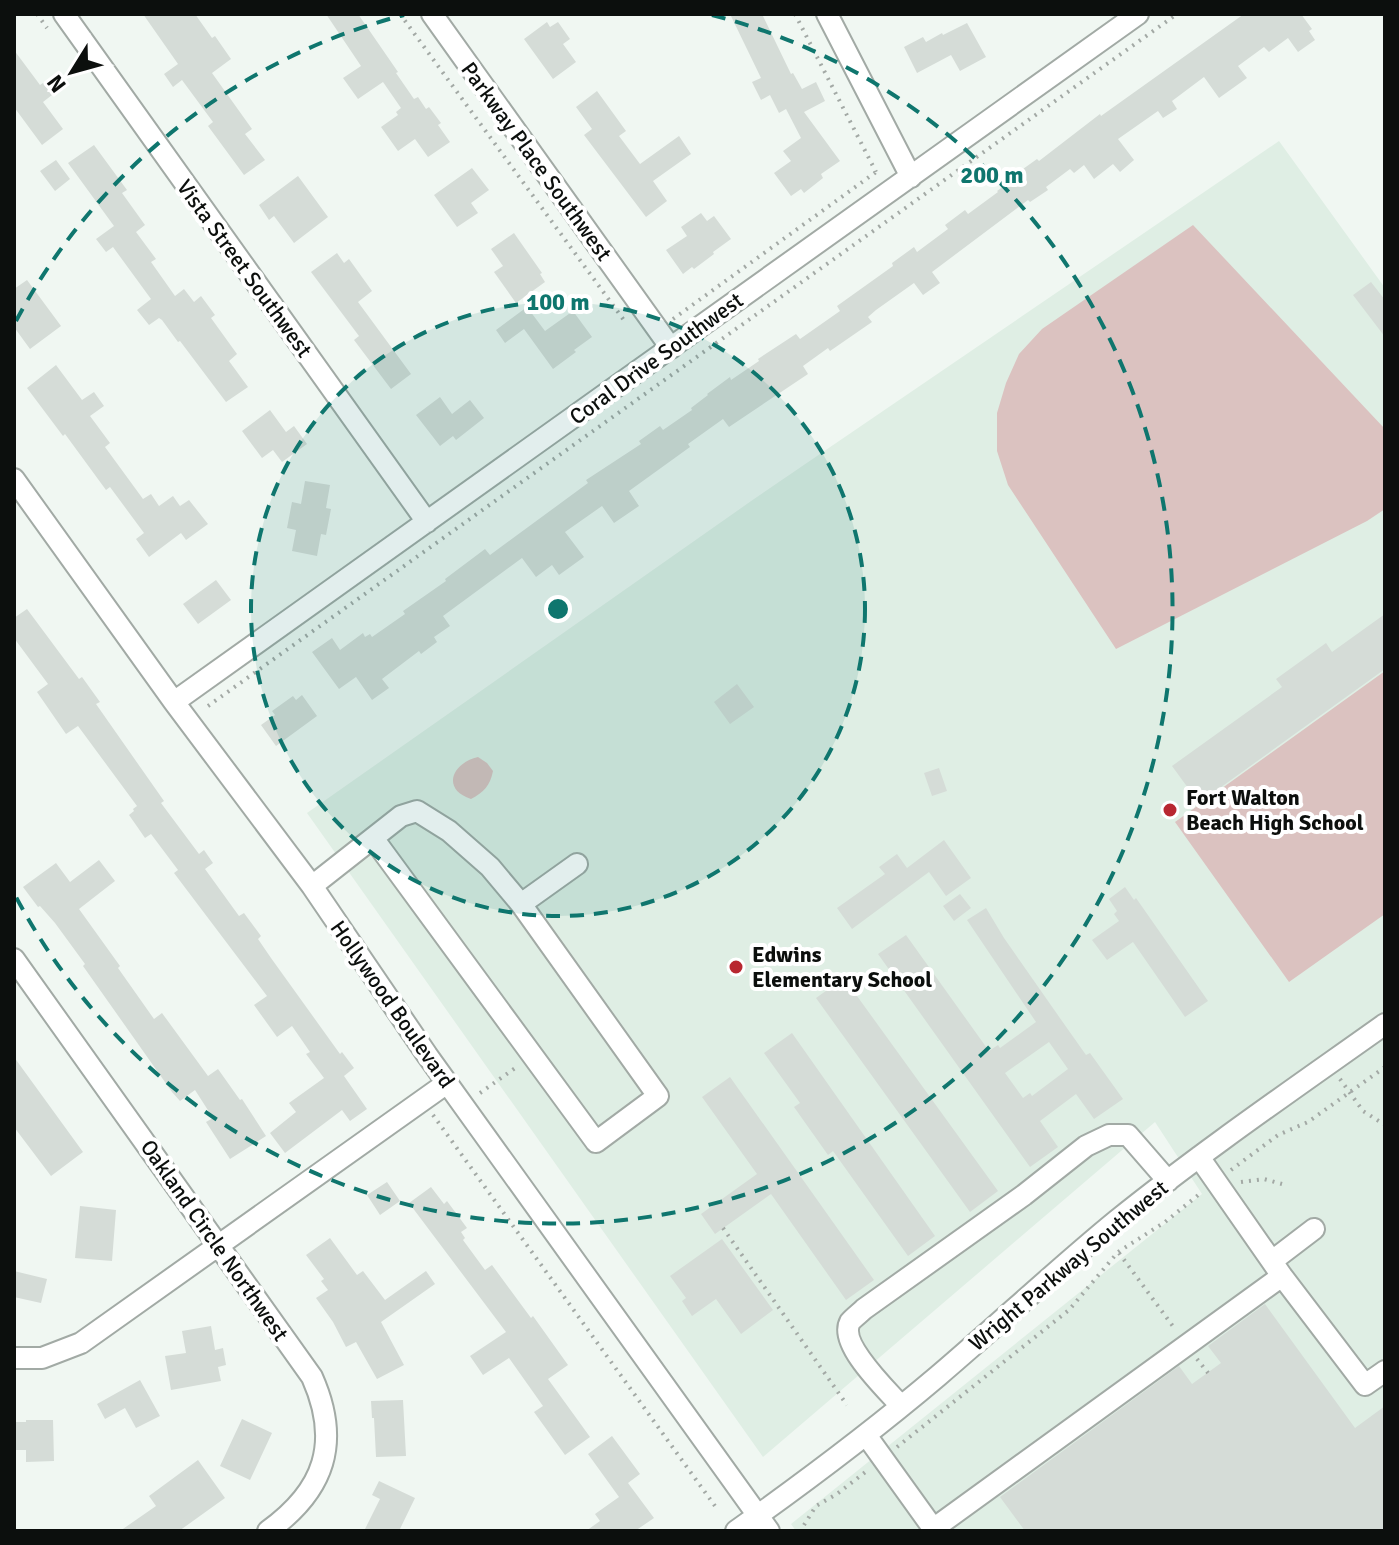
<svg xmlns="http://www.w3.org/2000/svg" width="1399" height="1545" viewBox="0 0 1399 1545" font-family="Signika,sans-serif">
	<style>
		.built { fill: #dfeee4 }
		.green { fill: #dbc2c0 }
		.building { fill: #d5dcd7; fill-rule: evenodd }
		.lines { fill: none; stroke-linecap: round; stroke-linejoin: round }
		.minor-casing { stroke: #a2aaa5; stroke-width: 24 }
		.path { stroke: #a3a9a5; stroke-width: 4; stroke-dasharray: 2 6; stroke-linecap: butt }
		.minor { stroke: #fff; stroke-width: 20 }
		.ring { fill: none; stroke: #0f766e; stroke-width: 4; stroke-dasharray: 14 10 }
		.poi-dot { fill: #b82730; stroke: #fff; stroke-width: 3 }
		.labels { text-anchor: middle; stroke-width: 8; stroke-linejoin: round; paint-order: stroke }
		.street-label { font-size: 22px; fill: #0c0f0d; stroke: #fff }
		.poi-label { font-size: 22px; font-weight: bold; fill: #0c0f0d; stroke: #fff; text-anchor: start }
		.centre { fill: #0f766e; stroke: #fff; stroke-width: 4 }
		.ring-label { font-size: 24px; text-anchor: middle; font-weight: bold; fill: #0f766e; stroke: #fff; stroke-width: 8; stroke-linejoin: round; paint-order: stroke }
	</style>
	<rect width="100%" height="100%" fill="#f0f7f2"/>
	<path class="built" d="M1279 141 1385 288V1531H796L791 1524 1202 1194 1155 1122 763 1457 307 813 754 499Z"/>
	<path class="green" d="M1193 225 1385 429V509L1367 521 1116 649 1008 485 997 451V413L1006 383 1019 354 1042 329Z
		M1385 671V914L1289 982 1175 822Z
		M478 757 487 763 493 771C490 786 484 792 471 799 441 789 452 763 478 757Z"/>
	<path class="building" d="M143 14H195L212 38 215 36 231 59 212 73 252 129 245 134 265 160 244 175 208 126 213 122 182 80 173 87 164 74 178 64Z
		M326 14H358L398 72 396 73 414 99 418 97 426 109 429 107 441 123 438 125 450 142 428 157 415 139 398 151 381 127 398 115 396 112 401 108 383 82 358 99 343 78 361 66Z
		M730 14H762L791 74 793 73 802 89 816 82 825 101 804 112 840 161 821 174 823 178 804 193 801 189 791 196 774 173 791 161 783 151 801 138 786 109 779 113 770 95 761 100 752 82 761 78Z
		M1244 14H1301L1312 29 1309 31 1315 40 1298 52 1288 38 1269 52 1264 47 1238 66 1247 78 1219 98 1204 77 1172 101 1177 109 1163 118 1158 111 1118 139 1134 160 1120 172 1113 164 1094 179 1084 165 1074 173 1070 169 1046 187 1048 190 1030 202 1028 200 932 272 940 283 923 295 914 283 876 310 868 317 872 322 830 351 828 348 803 366 808 374 729 427 723 419 688 444 690 447 629 491 639 506 614 523 602 506 565 532 584 557 559 575 552 565 536 577 522 558 443 616 450 626 434 637 437 642 421 654 419 651 382 679 389 688 372 700 356 677 339 689 312 652 332 638 340 650 363 633 365 637 370 634 372 637 405 614 403 611 446 581 445 579 485 549 490 555 588 483 586 480 641 444 639 441 660 426 663 430 692 410 691 408 708 395 707 394 730 377 731 380 759 361 758 359 796 334 800 339 840 311 837 306 893 266 892 263 914 247 917 252 948 229 945 225 965 210 968 214 998 192 997 191 1015 178 1013 176 1037 159 1039 161 1100 114 1101 116Z
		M547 22 550 27 558 22 570 39 563 44 576 62 553 79 524 39Z
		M967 23 986 57 960 71 951 55 917 73 904 47 923 37 926 42 942 33 943 35Z
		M14 50 40 85 43 83 52 95 43 102 63 129 42 145 14 107Z
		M597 91 626 131 619 136 640 164 679 136 691 154 653 181 667 201 646 217 584 135 592 129 576 107Z
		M94 145 127 190 122 193 145 225 136 232 156 259 151 262 175 296 184 289 194 302 201 296 215 315 211 318 237 354 229 361 248 387 226 402 180 341 178 342 162 320 159 318 149 325 137 310 151 299 113 247 106 252 96 239 114 226 68 163Z
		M56 160 70 179 55 191 40 171Z
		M472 168 489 190 471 203 478 213 457 227 434 195Z
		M298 176 328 217 294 243 274 216 269 220 259 205Z
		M701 213 707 221 714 216 731 239 713 252 714 254 694 269 692 267 683 274 666 250 687 236 681 227Z
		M514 233 542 273 540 274 545 282 516 303 494 272 503 266 491 249Z
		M337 253 344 263 349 259 372 291 358 302 411 374 391 389 354 340 359 336 311 272Z
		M27 280 61 326 30 349 14 327V289Z
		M1371 282 1385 300V337L1353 295Z
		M527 307 545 331 573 311 592 337 574 350 576 352 553 369 524 329 505 343 496 330Z
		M56 365 82 400 94 392 104 406 90 416 110 443 105 447 143 499 151 494 159 506 173 496 180 506 189 500 208 524 186 540 181 533 149 557 136 539 144 533 110 487 106 490 65 434 63 436 27 388Z
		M440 397 452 414 470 400 484 418 456 440 453 436 440 446 416 415Z
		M270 410 286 432 294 426 307 444 282 462 273 450 262 458 242 431Z
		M305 481 330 485 326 508 331 509 326 535 321 534 317 556 292 551 296 530 287 528 292 502 301 504Z
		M216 580 231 600 198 624 183 604Z
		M27 609 79 679 82 677 100 702 96 704 164 801 161 803 199 854 204 850 213 863 205 869 239 916 244 913 261 936 258 939 271 958 340 1054 342 1052 354 1068 344 1076 367 1109 350 1121 342 1110 285 1153 270 1133 296 1112 289 1103 324 1078 306 1054 310 1052 292 1026 277 1037 254 1005 267 996 174 873 178 870 151 834 145 838 136 825 129 815 134 811 133 809 137 806 78 726 66 734 37 692 48 684 14 638V618Z
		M1385 614V669L1199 803 1172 766 1282 687 1276 679 1326 643 1332 652Z
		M737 684 754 707 730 724 714 702Z
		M302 695 317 716 276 746 261 725 275 715 272 711 293 696 296 700Z
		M939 768 947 791 932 796 924 773Z
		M944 840 971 878 946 896 929 872 852 929 837 908 885 874 879 867 897 854 907 868Z
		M99 860 115 881 79 909 120 966 118 968 154 1019 162 1013 208 1076 218 1069 240 1100 242 1099 266 1136 230 1159 206 1122 213 1118 195 1090 180 1101 172 1092 83 966 85 964 55 923 40 906 38 907 23 887 56 863 70 882Z
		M1125 887 1134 900 1136 898 1208 1001 1185 1017 1133 942 1107 960 1092 940 1119 921 1114 914 1117 911 1109 899Z
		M960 894 971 908 954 921 943 906Z
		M986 908 1004 938 1062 1021 1086 1055 1090 1053 1123 1099 1094 1119 1076 1094 1040 1121 1058 1147 1030 1167 878 954 906 935 989 1051 998 1045 1000 1048 1036 1022 967 920ZM1049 1042 1068 1069 1032 1096 1030 1093 1023 1098 1005 1073Z
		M844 978 998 1191 970 1212 816 998Z
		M792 1033 935 1236 908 1256 833 1151 828 1155 794 1107 800 1103 764 1053Z
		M14 1057 83 1152 51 1176 14 1127Z
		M730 1077 874 1280 846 1300 771 1194 715 1234 701 1214 757 1174 702 1097Z
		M387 1182 400 1201 380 1215 367 1195Z
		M431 1187 444 1204 447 1201 467 1228 461 1232 465 1238 463 1240 485 1270 492 1265 531 1318 533 1316 568 1365 548 1379 590 1437 565 1455 534 1412 543 1406 509 1358 483 1375 470 1356 506 1332 409 1203Z
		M80 1206 116 1210 112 1261 75 1258Z
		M330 1238 357 1275 363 1271 385 1300 426 1271 435 1284 381 1322 404 1365 377 1379 356 1342 346 1347 333 1322 316 1298 328 1290 321 1281 324 1279 306 1255Z
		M722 1239 773 1310 741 1334 716 1299 692 1316 682 1301 686 1298 670 1276Z
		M14 1271 47 1279 41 1303 14 1297Z
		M1265 1304 1355 1428 1385 1406V1531H1025L1000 1497 1179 1366 1192 1384 1221 1363 1208 1346Z
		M211 1326 215 1350 223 1348 226 1365 218 1367 221 1381 171 1390 165 1356 186 1353 182 1331Z
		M140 1380 160 1416 136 1428 125 1408 105 1419 97 1404Z
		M403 1400 406 1456 376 1457 374 1418H372L371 1401Z
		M242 1419 272 1433 250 1480 220 1466Z
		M26 1420H53L54 1461 26 1462V1450H14V1422H26Z
		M612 1436 640 1474 628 1483 654 1518 635 1531H586L600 1521 595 1514 619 1497 588 1454Z
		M198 1460 225 1498 179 1531H120L156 1506 149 1496Z
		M379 1481 415 1498 399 1531H364L380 1499 372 1495Z"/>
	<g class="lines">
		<defs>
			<path id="minor" d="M64 14 427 522
				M432 14 671 348
				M827 14 911 177
				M14 479 174 702 312 886 427 1055 769 1531
				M174 702 1138 14
				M312 886 401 816 417 811 449 831 490 867 521 904 658 1096 596 1142 373 838
				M521 904 577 864
				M14 959 312 1377C341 1442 325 1490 268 1531
				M1199 1157 1282 1276 1365 1385 1385 1371
				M1272 1261 1314 1229
				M14 1358H42L81 1343 447 1083
				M901 1406C887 1390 838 1344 850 1322 853 1318 860 1313 864 1309L1024 1195 1086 1146 1109 1135H1128L1168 1181
				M866 1435 935 1531
				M933 1529 1282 1276
				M736 1531C805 1482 873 1431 938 1376 998 1325 1055 1271 1116 1221 1203 1151 1295 1088 1385 1024"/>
		</defs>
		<use href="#minor" class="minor-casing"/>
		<path class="path" d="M37 14 47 28
			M400 14 626 323
			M795 14 876 172
			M673 319 876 172H881
			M208 706 1177 14
			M1340 1079 1363 1111 1385 1125
			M480 1093 518 1066
			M433 1115 715 1506
			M1231 1170 1278 1135 1308 1122 1385 1067
			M1241 1182 1264 1179 1282 1184
			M723 1228 847 1405
			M1119 1253 1175 1329
			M1197 1359 1208 1373
			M897 1447 1069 1310 1118 1252 1165 1222 1202 1192
			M804 1525 816 1506 837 1494 868 1470"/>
		<use href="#minor" class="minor"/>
	</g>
	<circle cx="558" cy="609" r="307" fill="#0f766e" fill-opacity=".12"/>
	<g class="ring">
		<circle cx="558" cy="609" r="307"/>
		<path d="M16 321A614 614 0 0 1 404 15M712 15A614 614 0 1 1 16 897"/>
	</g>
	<g class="poi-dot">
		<circle cx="1170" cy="810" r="8"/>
		<circle cx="736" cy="967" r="8"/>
	</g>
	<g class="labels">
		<g class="street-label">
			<text transform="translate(537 161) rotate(54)" y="8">Parkway Place Southwest</text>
			<text transform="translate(245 268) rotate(54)" y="8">Vista Street Southwest</text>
			<text transform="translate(656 358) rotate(-36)" y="8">Coral Drive Southwest</text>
			<text transform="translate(393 1004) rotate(55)" y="8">Hollywood Boulevard</text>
			<text transform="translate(215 1240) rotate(55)" y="8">Oakland Circle Northwest</text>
			<text transform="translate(1068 1265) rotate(-40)" y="8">Wright Parkway Southwest</text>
		</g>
		<g class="poi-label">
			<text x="1186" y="805">Fort Walton<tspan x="1186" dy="25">Beach High School</tspan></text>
			<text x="752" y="962">Edwins<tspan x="752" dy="25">Elementary School</tspan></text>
		</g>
	</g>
	<circle cx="558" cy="609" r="12" class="centre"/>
	<g class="ring-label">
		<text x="992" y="183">200 m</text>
		<text x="558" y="310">100 m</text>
	</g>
	<rect width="1399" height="1545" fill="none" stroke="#0c0f0d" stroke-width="32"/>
	<g transform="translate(72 72) rotate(233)" stroke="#ffffff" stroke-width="6" paint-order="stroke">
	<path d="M0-6L14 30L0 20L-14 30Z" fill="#0c0f0d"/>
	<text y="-12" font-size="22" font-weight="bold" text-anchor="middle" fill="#0c0f0d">N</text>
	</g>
</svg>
